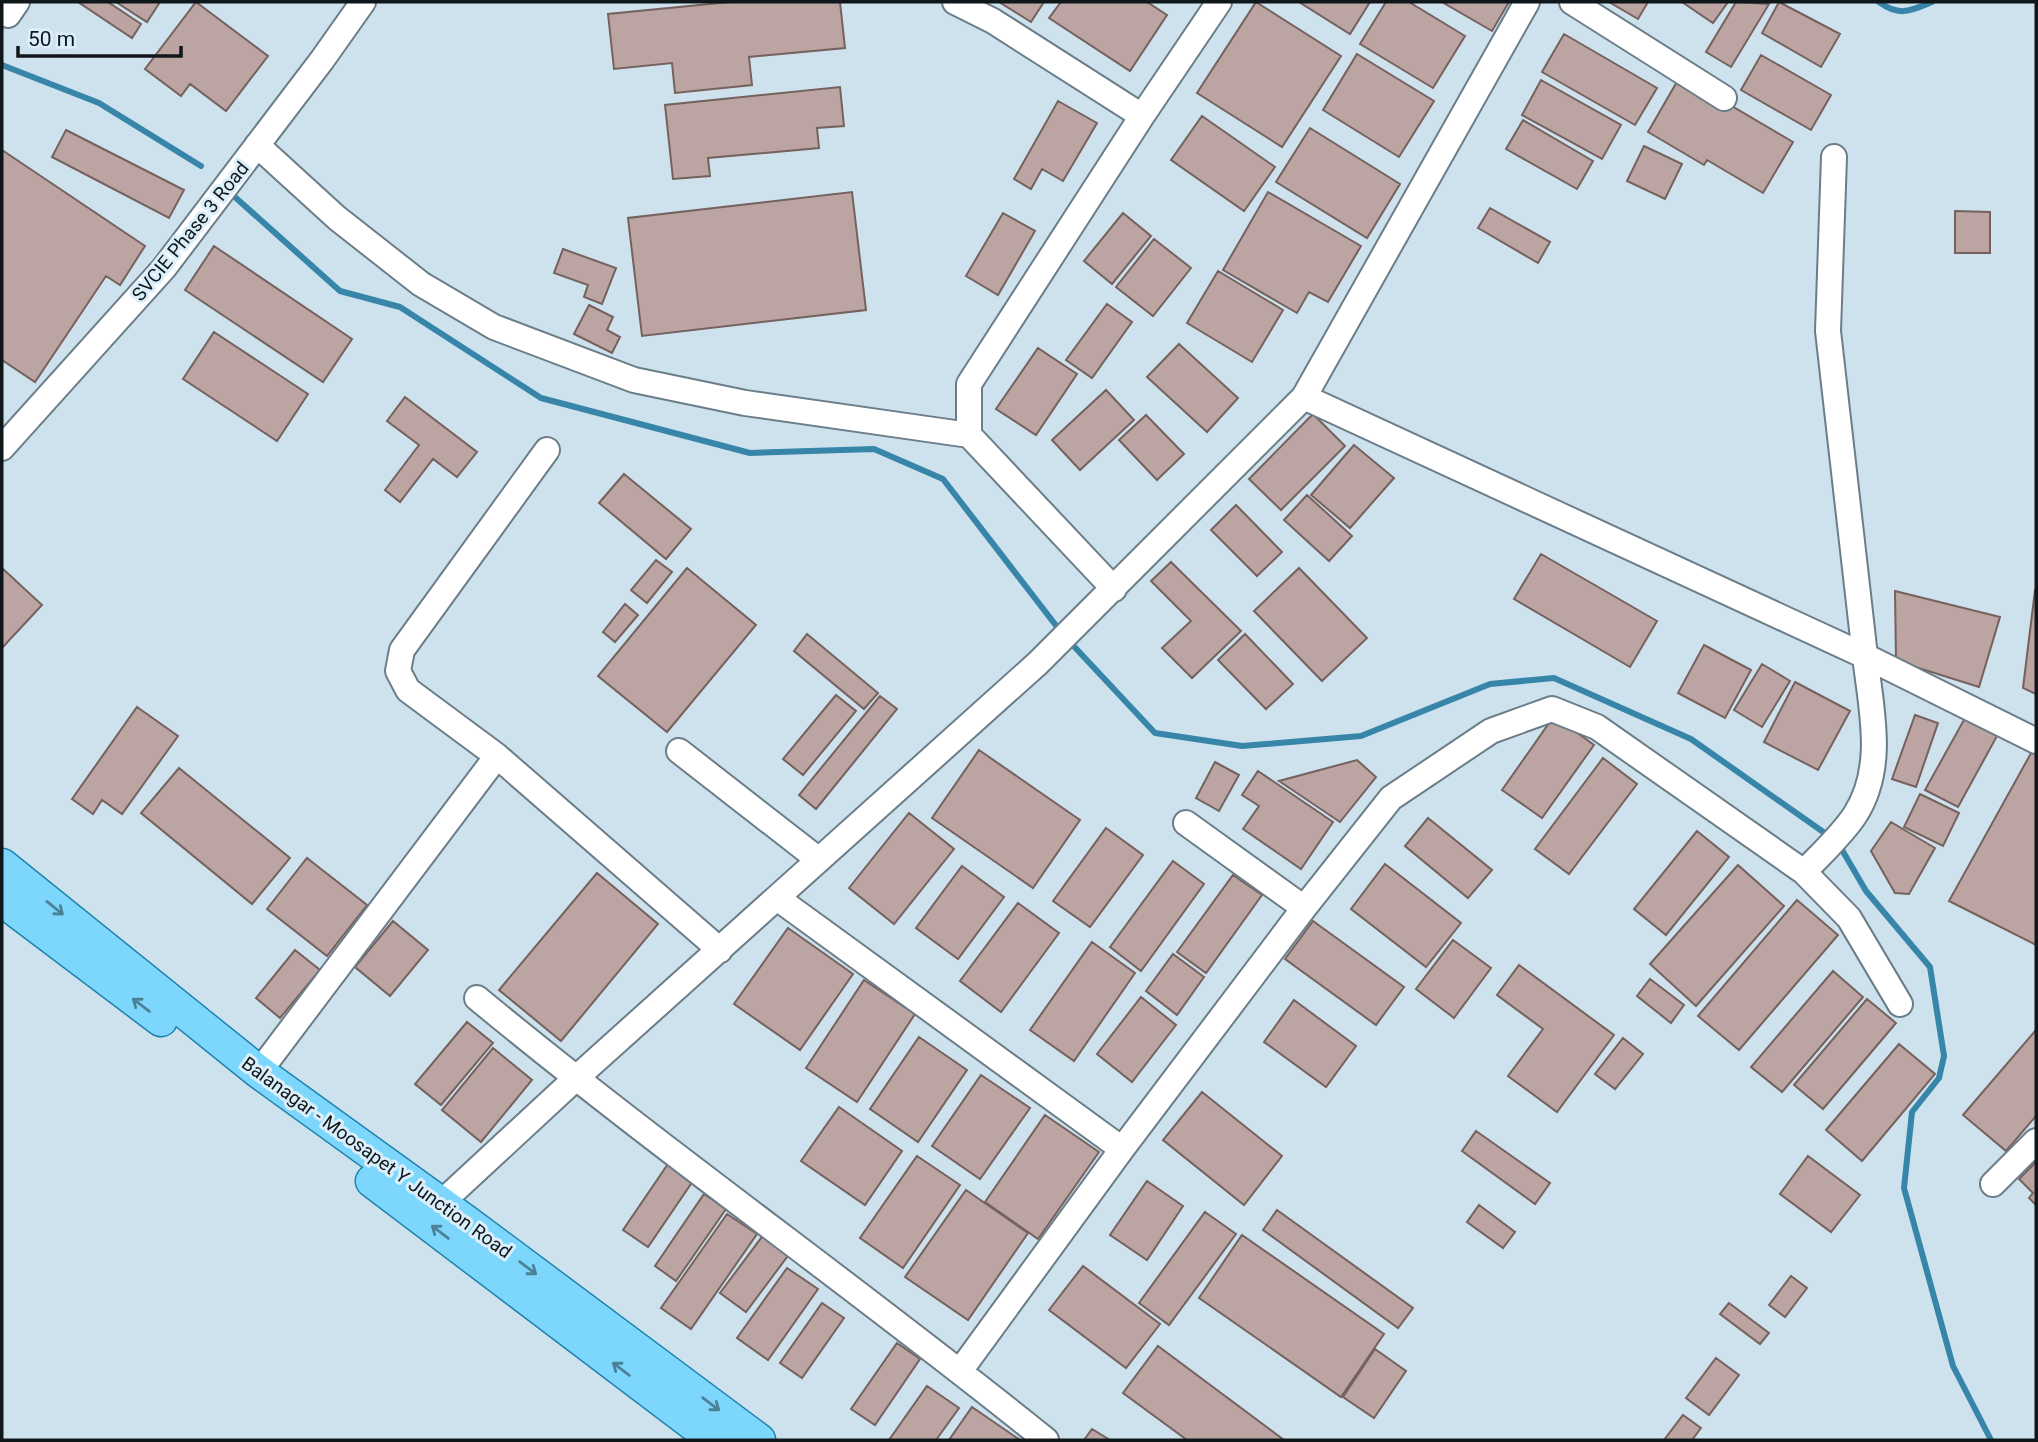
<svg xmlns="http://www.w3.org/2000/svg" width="2038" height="1442" viewBox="0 0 2038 1442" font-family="Roboto,sans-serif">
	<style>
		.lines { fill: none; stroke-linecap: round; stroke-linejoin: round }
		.stream { stroke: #3885aa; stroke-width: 6 }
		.building { fill: #bba4a1; stroke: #75615e; stroke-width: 2 }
		.minor-casing { stroke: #6b7d88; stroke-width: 28 }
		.major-casing { stroke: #1f83ad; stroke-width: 35 }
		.minor { stroke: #fff; stroke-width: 24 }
		.major { stroke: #7dd7fd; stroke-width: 32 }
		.oneway { stroke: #4c8197 }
		.labels { text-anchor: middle; stroke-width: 6; stroke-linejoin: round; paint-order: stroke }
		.street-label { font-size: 19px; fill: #10171b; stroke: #dbeffb }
	</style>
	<rect width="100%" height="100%" fill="#cee2ee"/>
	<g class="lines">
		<path class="stream" d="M1879 2C1900 17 1910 11 1932 2
			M2 65 99 103 201 166
			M236 198 340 291 400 307 541 398 750 453 874 449 943 479 1061 632
			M1068 640 1155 733 1242 746 1361 736 1490 684 1554 678 1691 739 1829 836
			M1838 843 1866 891 1930 967 1944 1056 1939 1078 1912 1112 1904 1188 1953 1366 1991 1440"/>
	</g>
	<path class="building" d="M78 2H108L141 24 132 38Z
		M116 2H160L147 22Z
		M196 2 268 56 226 111 190 84 181 96 145 69Z
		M730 2H840L845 48 749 57 752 85 675 93 672 63 614 69 608 14Z
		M999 2H1044L1031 22Z
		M1061 2H1147L1167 15 1130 71 1049 18Z
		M1256 2 1341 56 1282 147 1197 93Z
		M1299 2H1370L1350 34Z
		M1386 2H1409L1465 36 1433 88 1360 44Z
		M1442 2H1509L1492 31Z
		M1609 2H1648L1638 19Z
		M1682 2H1728L1713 23Z
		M1736 2 1769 4 1731 67 1706 52Z
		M1779 2 1840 34 1821 67 1762 33Z
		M1564 34 1657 88 1635 125 1542 72Z
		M1357 54 1434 101 1399 157 1323 110Z
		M1761 55 1831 95 1811 130 1741 90Z
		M1541 80 1621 125 1602 159 1522 115Z
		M1678 80 1728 110 1730 105 1793 142 1763 193 1707 160 1704 165 1648 132Z
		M840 87 844 126 817 128 819 148 708 158 710 176 673 179 665 105Z
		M1058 101 1097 123 1063 181 1042 169 1031 189 1014 179Z
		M1202 116 1275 167 1244 211 1171 160Z
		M1523 120 1593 161 1577 189 1506 149Z
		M1310 128 1400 184 1367 238 1276 182Z
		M66 130 184 190 169 218 52 157Z
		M1644 146 1682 164 1665 199 1627 181Z
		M2 150 145 246 120 285 106 276 35 382 2 360Z
		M852 192 866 310 642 336 628 218Z
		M1268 192 1361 246 1328 302 1309 292 1297 313 1223 270Z
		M1490 208 1550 242 1538 263 1478 228Z
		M1955 211 1990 212V253H1955Z
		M1003 213 1035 231 998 295 966 276Z
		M1123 213 1151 236 1112 284 1084 261Z
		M1154 239 1191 268 1153 316 1116 287Z
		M214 246 352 339 323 382 185 290Z
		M563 249 616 268 602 304 584 297 588 285 554 273Z
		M1218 271 1283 310 1252 362 1187 323Z
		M1107 304 1132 322 1092 378 1066 360Z
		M589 305 613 317 607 330 620 337 612 353 574 334Z
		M214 332 308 394 277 441 183 379Z
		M1179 344 1238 398 1207 432 1147 377Z
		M1038 348 1077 374 1036 435 996 409Z
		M1106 390 1134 420 1080 470 1052 440Z
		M405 397 477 452 457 477 433 459 400 502 385 490 419 445 387 421Z
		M1313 414 1345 446 1281 510 1249 479Z
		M1146 415 1184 454 1157 480 1119 440Z
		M1354 445 1394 478 1350 528 1311 495Z
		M624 474 691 529 666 559 599 503Z
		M1307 495 1352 536 1329 561 1284 520Z
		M1236 505 1282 552 1257 576 1211 530Z
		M1541 554 1657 621 1630 667 1514 599Z
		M656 560 672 572 647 603 631 590Z
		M1171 562 1241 631 1192 678 1162 648 1191 621 1151 581Z
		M2 568 42 605 2 648Z
		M687 568 756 625 667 732 598 676Z
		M1299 568 1367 638 1322 681 1254 611Z
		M2035 590H2036V694L2023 688Z
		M1895 591 2000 617 1979 687 1896 661Z
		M625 604 638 615 615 642 603 632Z
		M807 634 878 693 864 709 794 651Z
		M1245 634 1293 684 1266 709 1218 660Z
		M1704 645 1751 670 1725 718 1678 693Z
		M1762 664 1790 681 1762 727 1734 710Z
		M1795 682 1850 711 1818 770 1764 742Z
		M836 695 856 711 803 775 783 759Z
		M880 696 897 709 816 809 799 795Z
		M137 707 178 736 122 814 102 800 93 814 72 799Z
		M1915 715 1938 723 1916 787 1892 779Z
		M1554 716 1594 745 1542 818 1502 790Z
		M1965 718 1997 736 1958 807 1925 790Z
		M2035 746 2036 747V945L1949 901Z
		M979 750 1080 820 1033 888 932 818Z
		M1603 758 1637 784 1569 874 1535 849Z
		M1357 760 1376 777 1340 822 1279 781Z
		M1215 762 1239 775 1219 811 1196 798Z
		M179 768 290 858 252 904 141 813Z
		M1258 771 1333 822 1301 869 1243 829 1259 806 1242 795Z
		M1920 794 1959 813 1943 846 1904 827Z
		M909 813 954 849 894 924 849 888Z
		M1428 818 1492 870 1468 898 1405 846Z
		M1891 822 1935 848 1909 894 1895 893 1871 851Z
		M1106 828 1143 855 1090 927 1053 901Z
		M1697 831 1729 857 1666 935 1634 909Z
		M307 858 367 905 327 956 267 909Z
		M1173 861 1204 884 1141 971 1110 947Z
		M1385 864 1461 923 1426 967 1351 909Z
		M1738 865 1784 906 1696 1006 1650 964Z
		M962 866 1004 897 958 959 916 928Z
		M597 873 658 924 561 1041 499 990Z
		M1233 875 1262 895 1206 973 1177 952Z
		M1797 900 1838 935 1739 1050 1698 1016Z
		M1018 903 1059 933 1001 1012 960 981Z
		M393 921 428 950 390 996 355 967Z
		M1313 921 1404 987 1376 1025 1285 959Z
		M788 928 853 974 800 1050 734 1004Z
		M1453 940 1491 968 1454 1018 1416 989Z
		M1092 942 1135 973 1074 1061 1030 1030Z
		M295 950 320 970 280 1018 256 998Z
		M1173 954 1204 977 1177 1015 1146 991Z
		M1519 965 1614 1035 1557 1112 1508 1076 1543 1029 1497 995Z
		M1833 971 1863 997 1782 1092 1751 1067Z
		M1650 979 1684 1005 1671 1023 1637 996Z
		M864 980 915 1014 857 1102 806 1068Z
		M1141 997 1176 1025 1132 1082 1097 1054Z
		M1867 999 1896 1023 1823 1109 1794 1085Z
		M1294 1000 1356 1046 1326 1087 1264 1042Z
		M467 1022 493 1043 441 1105 415 1084Z
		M2036 1030V1116L2006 1151 1963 1115Z
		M919 1037 967 1070 918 1142 870 1109Z
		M1623 1038 1643 1054 1615 1089 1595 1074Z
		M1899 1044 1935 1074 1862 1161 1826 1130Z
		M493 1048 532 1080 481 1142 442 1110Z
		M981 1075 1030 1108 980 1179 932 1146Z
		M1202 1092 1282 1156 1244 1205 1163 1140Z
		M839 1107 902 1151 865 1205 801 1161Z
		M1045 1115 1099 1152 1038 1239 985 1202Z
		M1476 1131 1550 1183 1535 1204 1462 1151Z
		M917 1156 960 1185 903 1268 860 1238Z
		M1808 1156 1860 1195 1831 1232 1780 1194Z
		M670 1161 695 1178 648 1247 623 1230Z
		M2036 1162V1205L2029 1198 2033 1193 2019 1179Z
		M1147 1181 1183 1206 1147 1260 1110 1235Z
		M966 1190 1028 1233 968 1320 905 1277Z
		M704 1194 726 1209 676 1281 655 1266Z
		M1479 1205 1515 1232 1503 1248 1467 1222Z
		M1277 1210 1413 1308 1398 1328 1263 1230Z
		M1205 1212 1236 1234 1169 1325 1139 1303Z
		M727 1214 757 1234 691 1329 661 1308Z
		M767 1230 793 1249 746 1312 720 1293Z
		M1242 1235 1384 1334 1341 1397 1199 1298Z
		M1083 1266 1160 1324 1126 1368 1049 1310Z
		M787 1268 818 1289 768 1360 737 1338Z
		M1791 1276 1807 1288 1785 1317 1769 1305Z
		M822 1303 844 1318 802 1378 780 1363Z
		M1729 1303 1769 1333 1760 1344 1720 1314Z
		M897 1343 920 1359 875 1425 851 1409Z
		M1158 1346 1284 1440H1187L1123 1393Z
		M1375 1349 1406 1371 1374 1418 1343 1397Z
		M1716 1358 1739 1375 1709 1415 1686 1398Z
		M927 1386 959 1408 936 1440H889Z
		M972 1407 1020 1440H949Z
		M1683 1415 1701 1428 1692 1440H1664Z
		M1092 1429 1110 1440H1084Z"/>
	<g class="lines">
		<defs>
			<path id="minor" d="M955 2 993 21 1142 116
				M1572 2 1724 98
				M8 15 17 2
				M257 145 337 218 421 284 494 327 634 380 745 403 969 435 1114 589
				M1834 157 1828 331 1865 656 2036 741
				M1304 397 1865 656C1871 709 1886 767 1855 815 1841 836 1821 854 1804 872
				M969 435V384L1142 116 1219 2
				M2 448 164 268 322 60 363 2
				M547 450 402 650 398 671 408 690 497 756 720 950
				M679 751 819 860
				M1186 823 1304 908
				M777 898 1122 1149
				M477 998C662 1151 859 1289 1046 1440
				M259 1072 497 756
				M1993 1184 2036 1141
				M440 1204 575 1079 1038 663 1304 397 1527 2
				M960 1371 1122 1149 1304 908 1391 798 1491 731 1552 709 1597 727 1804 872 1849 918 1900 1004"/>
			<path id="major" d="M2 865 259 1072 468 1223 759 1440
				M2 900 161 1020
				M372 1181 714 1440"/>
		</defs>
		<use href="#minor" class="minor-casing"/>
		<use href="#major" class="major-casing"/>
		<use href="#minor" class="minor"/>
		<use href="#major" class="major"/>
	</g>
	<defs><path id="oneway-shaft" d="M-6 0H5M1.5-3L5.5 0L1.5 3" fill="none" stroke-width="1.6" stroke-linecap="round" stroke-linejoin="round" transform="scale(1.75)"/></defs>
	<g class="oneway">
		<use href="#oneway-shaft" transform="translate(55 908) rotate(39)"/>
		<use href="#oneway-shaft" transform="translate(141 1005) rotate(-143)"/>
		<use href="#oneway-shaft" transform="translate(440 1232) rotate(-143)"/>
		<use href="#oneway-shaft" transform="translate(528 1268) rotate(37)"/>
		<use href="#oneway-shaft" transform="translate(621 1369) rotate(-143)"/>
		<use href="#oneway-shaft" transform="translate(711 1404) rotate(37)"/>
	</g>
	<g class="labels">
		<g class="street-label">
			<text transform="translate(190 231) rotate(-51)" y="7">SVCIE Phase 3 Road</text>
			<text transform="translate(377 1157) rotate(36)" y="7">Balanagar - Moosapet Y Junction Road</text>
		</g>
	</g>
	<rect width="2038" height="1442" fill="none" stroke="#10171b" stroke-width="7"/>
	<path d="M18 46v10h163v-10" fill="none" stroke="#10171b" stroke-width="3.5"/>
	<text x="28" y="46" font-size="21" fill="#10171b" stroke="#dbeffb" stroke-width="5" paint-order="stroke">50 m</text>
</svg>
